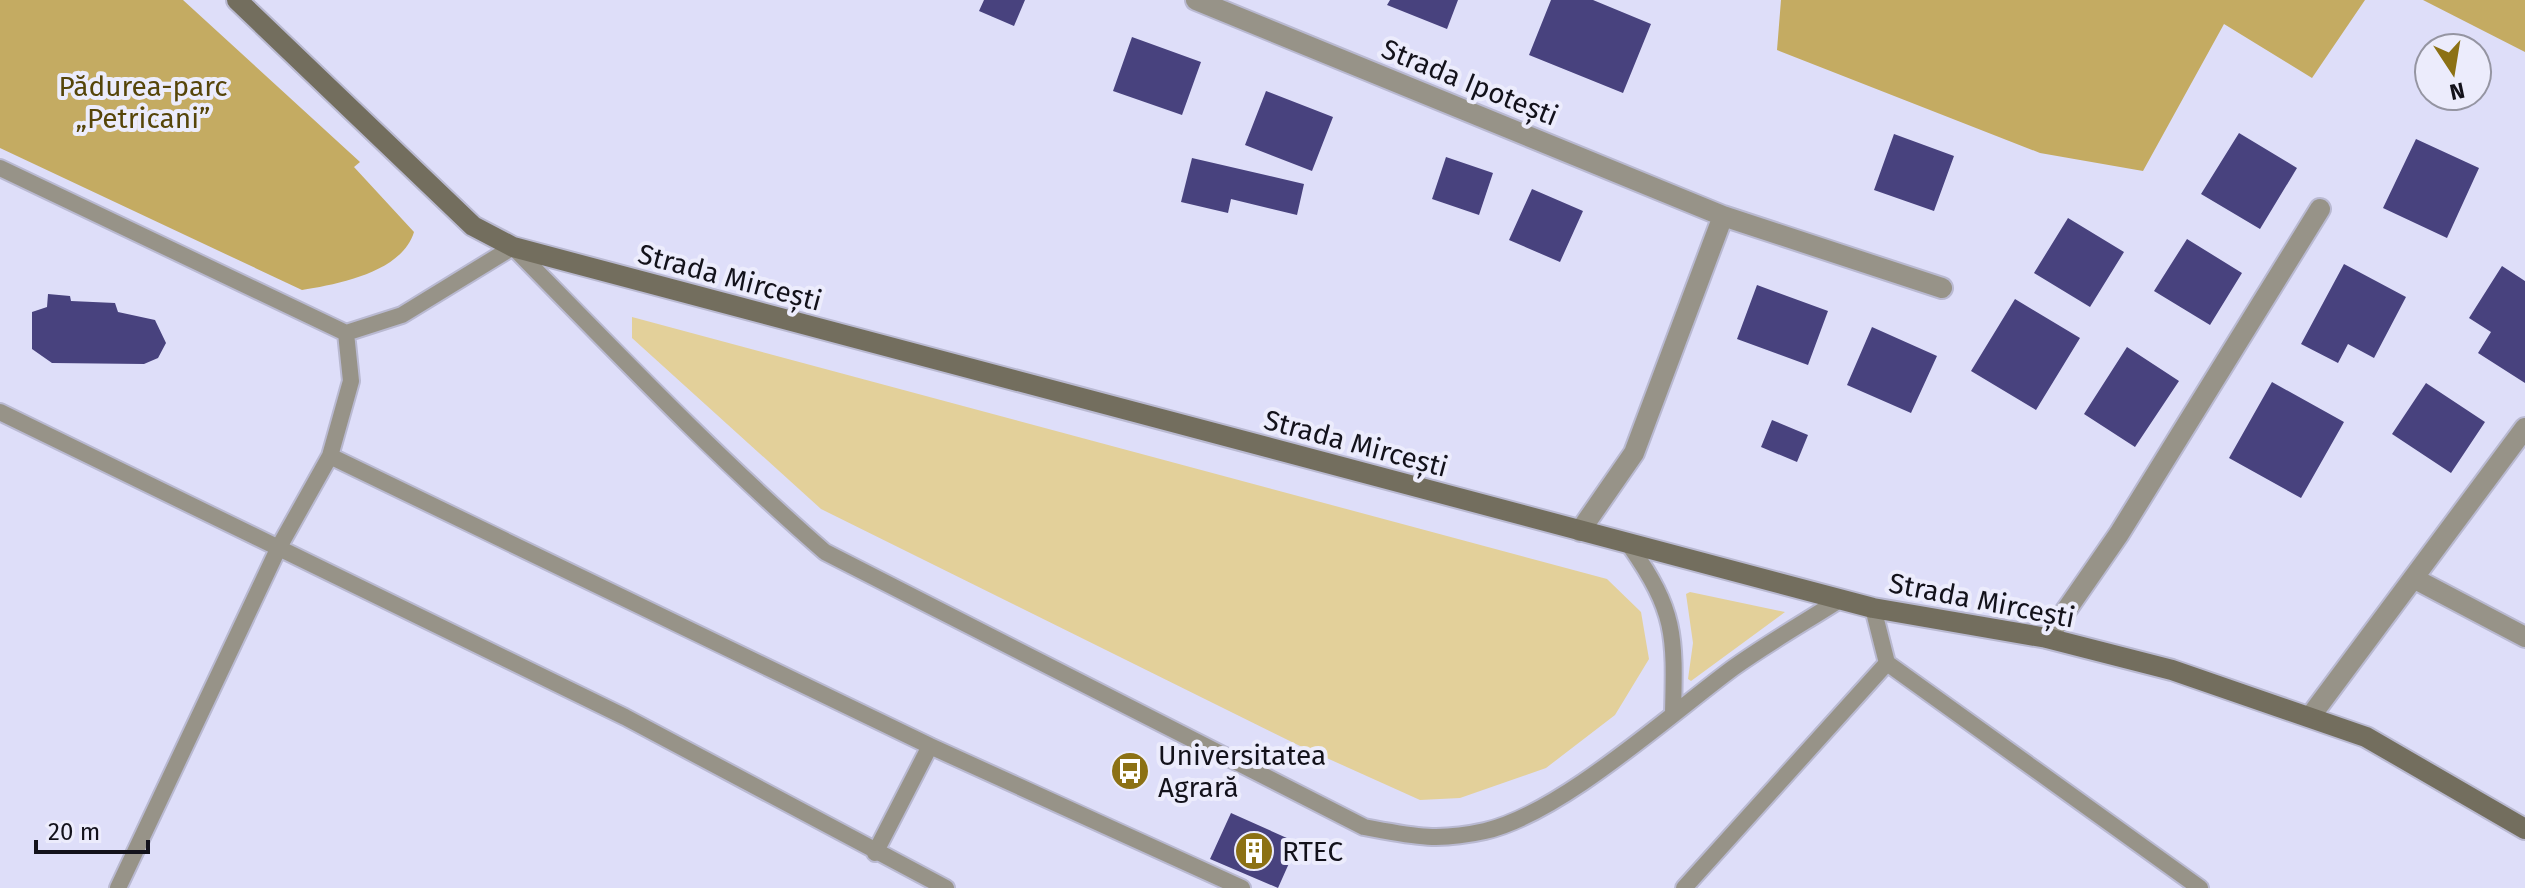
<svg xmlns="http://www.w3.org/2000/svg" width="2525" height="888" viewBox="0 0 2525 888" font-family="'Fira Sans',sans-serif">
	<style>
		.green { fill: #e3d09a }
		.forest { fill: #c4ab62 }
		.building { fill: #48427e }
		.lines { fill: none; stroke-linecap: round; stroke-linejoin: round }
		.lane-casing { stroke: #b9b9d1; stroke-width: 20 }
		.street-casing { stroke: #b9b9d1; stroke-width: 24 }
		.secondary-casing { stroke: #b9b9d1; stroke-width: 24 }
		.lane { stroke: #979388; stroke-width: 16 }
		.street { stroke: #979388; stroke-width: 20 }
		.secondary { stroke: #736e5e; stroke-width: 20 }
		.labels { text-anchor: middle; stroke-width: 8; stroke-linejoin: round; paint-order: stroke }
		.street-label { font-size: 28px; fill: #13121b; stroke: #ececfc }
		.park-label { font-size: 28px; fill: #564509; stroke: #ececfc }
		.poi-label { font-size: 28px; fill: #13121b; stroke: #ececfc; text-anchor: start }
	</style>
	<rect width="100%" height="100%" fill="#dedef9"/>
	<path class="green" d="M632 317 1607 579 1641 612 1649 659 1615 715 1546 768 1460 798 1420 800 1300 746 821 509 632 338Z
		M1690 592 1785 612 1691 681 1688 679 1693 643 1686 594Z"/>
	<path class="forest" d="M0 0H183L360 162 354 167 414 232C402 272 339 284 302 290L0 148Z
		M1781 0H2365L2312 78 2224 24 2143 171 2040 153 1777 50Z
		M2423 0H2525V52Z"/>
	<path class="building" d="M984 0H1025L1014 26 979 11Z
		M1390 0H1458L1447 29 1387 5Z
		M1551 0H1593L1651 24 1623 93 1529 55Z
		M1132 37 1201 62 1182 115 1113 91Z
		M1266 91 1333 117 1312 171 1245 145Z
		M2239 133 2297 168 2260 229 2201 194Z
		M1894 134 1954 156 1934 211 1874 190Z
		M2416 139 2479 168 2447 238 2383 208Z
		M1446 157 1493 173 1479 215 1432 199Z
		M1192 158 1304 184 1297 215 1231 199 1228 213 1181 202Z
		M1532 189 1583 211 1560 262 1509 240Z
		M2068 218 2124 252 2090 307 2034 273Z
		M2187 239 2242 273 2210 325 2154 291Z
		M2344 264 2406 297 2374 358 2348 344 2338 363 2301 344Z
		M2502 266 2525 281V383L2478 353 2491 332 2469 318Z
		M1757 285 1828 311 1808 365 1737 339Z
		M48 294 70 296 71 301 115 303 118 312 155 320 166 343 158 358 144 364 52 363 32 349V312L47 307Z
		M2015 299 2080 338 2036 410 1971 371Z
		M1872 327 1937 356 1911 413 1847 385Z
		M2127 347 2179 381 2135 447 2084 414Z
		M2272 382 2344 422 2301 498 2229 458Z
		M2426 383 2485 422 2451 473 2392 434Z
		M1772 420 1808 435 1797 462 1761 447Z
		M1231 813 1298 843 1278 888 1210 859Z"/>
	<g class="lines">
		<defs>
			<path id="lane" d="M0 168 346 333 402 315 513 247C615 351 715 456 825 552L1364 827C1412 836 1436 842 1485 831 1560 814 1668 716 1733 668 1768 643 1805 622 1841 599
				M0 412 625 717 946 888
				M330 456 930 746 1242 888
				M1630 546C1676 612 1675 635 1673 714
				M1887 663 2200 888
				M875 853 930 746
				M118 888 279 547 330 456 351 381 346 333
				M1684 888 1887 663 1873 608"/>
			<path id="street" d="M1196 0 1723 216 1942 288
				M1580 531 1634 453 1723 216
				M2415 579 2525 637
				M2047 638 2119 534 2320 209
				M2310 717 2525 428"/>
			<path id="secondary" d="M237 0 473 226 513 247 1873 608 2047 638 2172 670 2366 737 2525 829"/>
		</defs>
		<use href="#lane" class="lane-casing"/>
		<use href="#street" class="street-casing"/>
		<use href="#secondary" class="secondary-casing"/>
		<use href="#lane" class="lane"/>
		<use href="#street" class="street"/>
		<use href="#secondary" class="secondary"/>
	</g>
	<defs>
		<symbol id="bus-disc" viewBox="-11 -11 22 22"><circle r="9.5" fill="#8c7114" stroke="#ececfc"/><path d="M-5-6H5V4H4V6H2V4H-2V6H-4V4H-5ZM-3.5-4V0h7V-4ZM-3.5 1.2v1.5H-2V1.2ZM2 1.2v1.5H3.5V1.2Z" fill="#fff"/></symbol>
		<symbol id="building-disc" viewBox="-11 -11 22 22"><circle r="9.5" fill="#8c7114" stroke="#ececfc"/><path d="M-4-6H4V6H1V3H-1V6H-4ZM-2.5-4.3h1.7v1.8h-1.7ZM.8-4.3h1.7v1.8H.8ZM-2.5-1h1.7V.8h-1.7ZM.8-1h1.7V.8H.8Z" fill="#fff"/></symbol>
	</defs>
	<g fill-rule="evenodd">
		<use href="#bus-disc" x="1108" y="749" width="44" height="44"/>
		<use href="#building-disc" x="1232" y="829" width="44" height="44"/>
	</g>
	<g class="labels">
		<g class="street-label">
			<text transform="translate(1470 82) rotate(22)" y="10">Strada Ipotești</text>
			<text transform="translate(730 277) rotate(15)" y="10">Strada Mircești</text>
			<text transform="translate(1356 443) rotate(15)" y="10">Strada Mircești</text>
			<text transform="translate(1982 600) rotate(11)" y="10">Strada Mircești</text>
		</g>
		<g class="park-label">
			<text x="143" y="96">Pădurea-parc<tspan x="143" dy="32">„Petricani”</tspan></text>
		</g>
		<g class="poi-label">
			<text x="1158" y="765">Universitatea<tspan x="1158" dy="32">Agrară</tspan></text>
			<text x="1282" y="861">RTEC</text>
		</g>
	</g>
	<g transform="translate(2453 72) rotate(168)"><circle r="38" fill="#ececfc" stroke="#9595a2" stroke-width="2"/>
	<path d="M0-6L14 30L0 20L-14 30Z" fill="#8c7114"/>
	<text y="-12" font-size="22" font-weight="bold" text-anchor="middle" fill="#13121b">N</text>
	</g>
	<path d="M36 840v12h112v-12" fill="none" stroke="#13121b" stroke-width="4"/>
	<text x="48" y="840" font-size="24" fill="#13121b" stroke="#ececfc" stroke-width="6" paint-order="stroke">20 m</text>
</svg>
